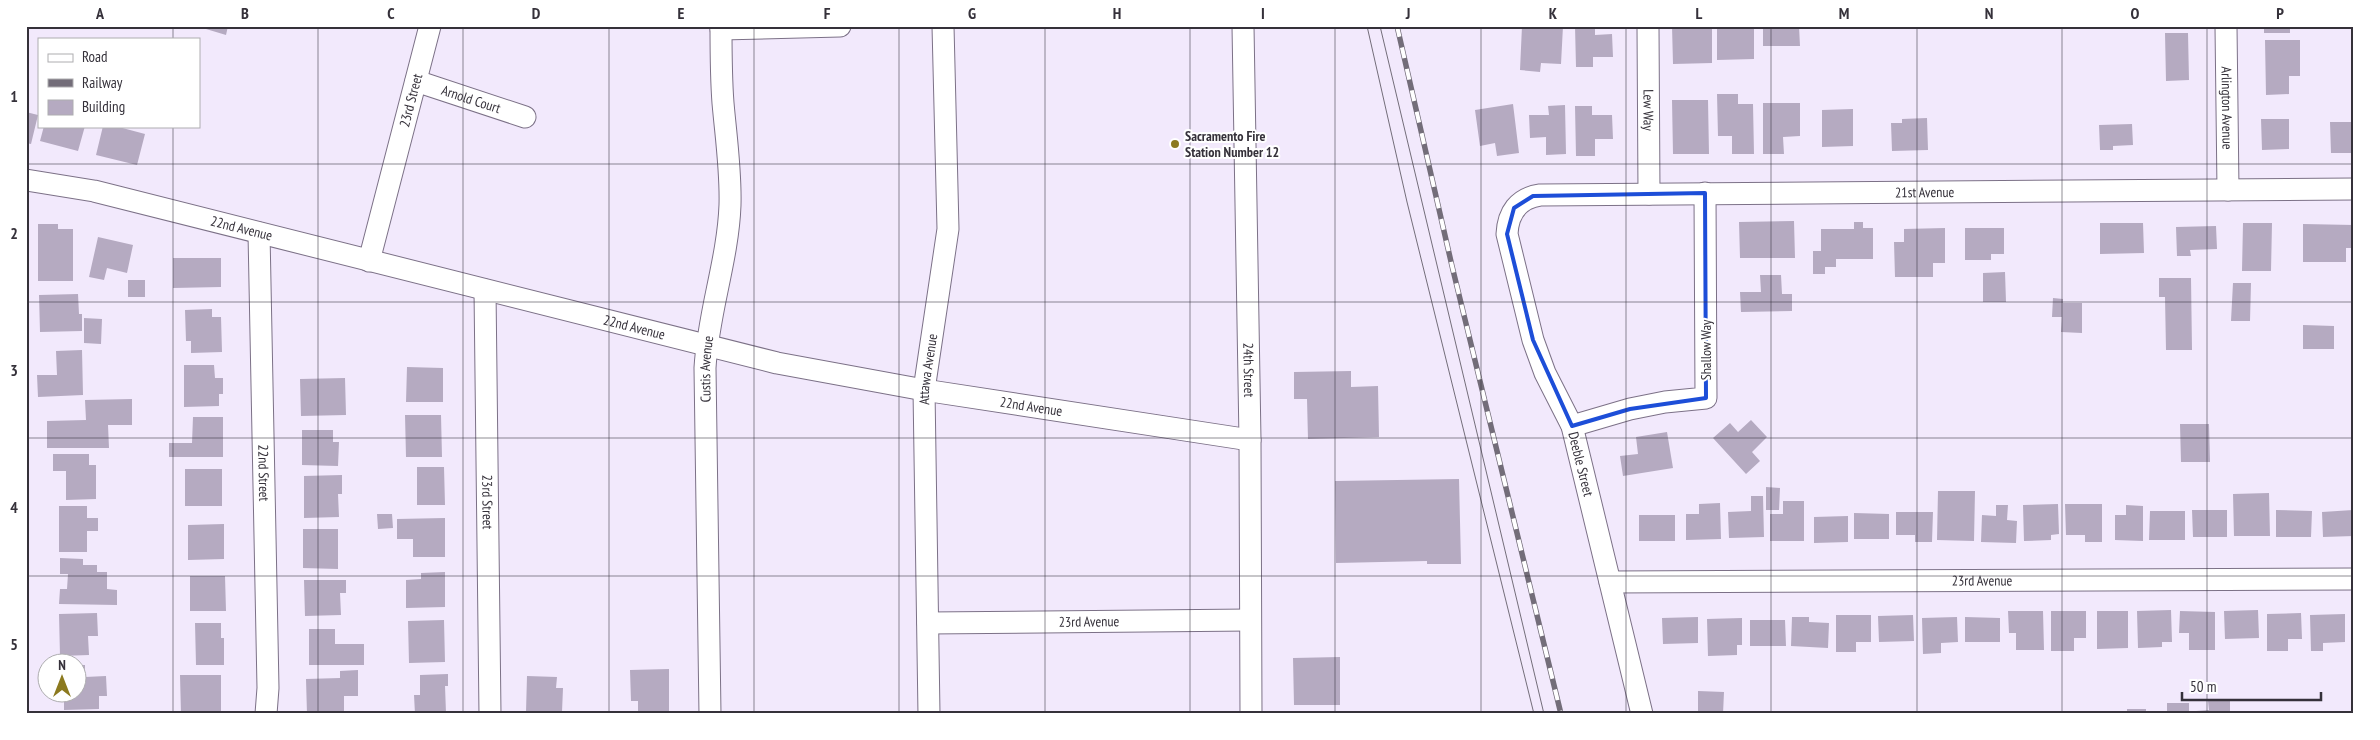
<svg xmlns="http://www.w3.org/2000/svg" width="2380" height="740" viewBox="0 0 2380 740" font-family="'PT Sans Narrow',sans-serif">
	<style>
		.building { fill: #b5aac1 }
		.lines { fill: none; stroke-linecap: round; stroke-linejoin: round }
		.minor-casing { stroke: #7c7187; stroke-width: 23 }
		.minor { stroke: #fff; stroke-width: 21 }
		.tram { stroke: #736d79; stroke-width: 1 }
		.rail-casing { stroke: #736d79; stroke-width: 5.5 }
		.rail { stroke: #fff; stroke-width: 4; stroke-dasharray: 11; stroke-linecap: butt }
		.marked { fill: none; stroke: #1d4ed8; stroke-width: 4; stroke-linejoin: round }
		.grid { fill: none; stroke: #35313a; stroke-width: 1; stroke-opacity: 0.55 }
		.poi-dot { fill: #8c7a1f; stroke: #fff; stroke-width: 2 }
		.labels { text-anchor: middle; stroke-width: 4; stroke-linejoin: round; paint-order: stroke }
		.street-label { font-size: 14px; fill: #35313a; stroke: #fff }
		.poi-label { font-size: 14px; font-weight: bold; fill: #35313a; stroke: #fff; text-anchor: start }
		.neatline { fill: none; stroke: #35313a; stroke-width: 2 }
		.grid-label { font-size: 16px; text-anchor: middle; font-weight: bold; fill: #35313a }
	</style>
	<rect width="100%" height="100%" fill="#f2e9fc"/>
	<path class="building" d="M196 26H228L226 35Z
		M1522 26H1563L1561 64 1541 63 1540 72 1520 70Z
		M1575 26H1595V35L1612 34 1613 57H1593V67H1576Z
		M1672 26H1712V63L1673 64Z
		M1717 26H1754V59L1717 60Z
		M1763 26H1799L1800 46H1763Z
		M2264 26H2290V33H2264Z
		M2165 33H2188L2189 80 2166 81Z
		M2265 40H2300V76H2289V94L2266 95Z
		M1717 94H1738V104H1753L1754 154H1732V136H1718Z
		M1672 100H1708L1709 154H1673Z
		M1763 103H1800V136L1783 137 1784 154H1763Z
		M1513 104 1519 153 1497 156 1495 143 1480 146 1475 110Z
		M1565 105 1566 154 1546 155V137L1530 138 1529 115H1549L1548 106Z
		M1575 106H1592V115H1612L1613 139H1595V156H1576Z
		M1853 109V146L1822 147V110Z
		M26 112 38 115 31 144 26 143Z
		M1927 118 1928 150 1892 151 1891 123H1902V119Z
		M2261 119H2289V149L2262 150Z
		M2330 122H2354V153H2331Z
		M2132 124 2133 145 2113 146V150H2100L2099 125Z
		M44 126H85L78 151 40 141Z
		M103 126H115L145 134 137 165 96 155Z
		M1794 221 1795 258H1740L1739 222Z
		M1854 222H1863V228H1873V259H1836V267H1825V274H1813V251H1821V229H1854Z
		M2100 223H2143L2144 253 2100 254Z
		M2243 223H2272L2271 271H2242Z
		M38 224H58V229H73V281H38Z
		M2303 224 2354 225V248H2346V262H2303Z
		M2216 226 2217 249 2190 250 2191 256H2177L2176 227Z
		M1945 228V263H1933V277H1895L1894 242H1904V229Z
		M1965 228H2004V254H1991V260H1965Z
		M98 237 133 245 127 273 107 268 104 280 89 277Z
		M173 258H221V287L173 288Z
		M2005 272 2006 302H1983V273Z
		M1760 275H1781L1782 294H1792V311L1741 312 1740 292H1761Z
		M2159 278H2191L2192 350H2166L2165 297H2159Z
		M128 280H145V297H128Z
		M2233 283H2251L2250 321H2231Z
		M78 294 79 314H82V331L40 332 39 295Z
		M2053 298 2063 299V303H2082V333L2061 332 2062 317H2052Z
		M212 309V317H221L222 352 191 353V341H186L185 310Z
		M84 318 102 319 101 344 84 343Z
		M2303 325 2334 326V349H2303Z
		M82 350 83 395 38 397 37 375H57L56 351Z
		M184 365H214L215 378H223V394H219V406L184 407Z
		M407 367 443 368V402H406Z
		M1351 371V387L1378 386 1379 437 1308 439 1307 399H1294V372Z
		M345 378 346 415 301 416 300 379Z
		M132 399V425H108L109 448H47V421L86 420 85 400Z
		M405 415H441L442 457H406Z
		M193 417H223V457H169V443H192Z
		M1751 420 1767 437 1752 452 1760 461 1746 474 1713 438 1730 423 1738 432Z
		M2180 424H2209L2210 462H2181Z
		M302 430H333V442H339L338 466 302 465Z
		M1667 432 1673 468 1623 476 1620 456 1638 454 1636 437Z
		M53 454H89V465H96V499L66 500V471H53Z
		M417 467H444L445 505H417Z
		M185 469H222V506H185Z
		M342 475V494H338L339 517 304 518V476Z
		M1459 479 1461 564H1427V561L1336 563 1335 481Z
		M1766 487 1780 488 1779 510H1766Z
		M1938 491H1975L1974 541 1937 540Z
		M2269 493 2270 536H2234L2233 494Z
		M1751 496H1763L1764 537 1729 538 1728 512 1751 511Z
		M1783 501H1804V541H1770V514H1783Z
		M1720 503 1721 539 1686 540V514H1699V504Z
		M2058 504 2059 534 2051 535V540L2024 541 2023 505Z
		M2065 504H2102V542H2085V535H2066Z
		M1996 505H2008L2007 520 2017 521 2016 543 1981 542 1982 515 1996 516Z
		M2126 505 2143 506V541L2115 540V515H2126Z
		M59 506H87V518H98V531H87V552H59Z
		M2192 510H2227V537H2193Z
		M2276 510 2312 511 2311 537H2276Z
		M2353 510 2354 536 2323 537 2322 512Z
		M2150 511H2185V540H2149Z
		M1896 512H1933L1932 542H1915V535H1896Z
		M1854 513 1889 514V539H1854Z
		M377 514H392L393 528 378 529Z
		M1639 515H1675V541H1639Z
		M1848 516V542L1814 543V517Z
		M445 518V557H413V539H397V519Z
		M224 524V559L188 560V525Z
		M303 529H338V569L303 568Z
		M60 558 83 559V565H97V572H107V589L117 590V605L59 604 60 589H67L68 574H60Z
		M445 572V607L406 608V580L421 579V573Z
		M190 576H225L226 611H190Z
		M304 580H346V593H340L341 615 305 616Z
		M2171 610 2172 642H2162V647L2138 648 2137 611Z
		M2258 610 2259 638 2225 639 2224 611Z
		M2008 611H2043L2044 650H2016V633H2009Z
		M2051 611H2086V638H2074V651H2051Z
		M2097 611H2128V648L2097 649Z
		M2180 611 2215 612V650H2189V633H2179Z
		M97 613 98 636H88L89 655 60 656 59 614Z
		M2301 613 2302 639H2288V651H2267V614Z
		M2345 614V642L2323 643V651H2311L2310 615Z
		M1836 615H1871V642H1856V652H1836Z
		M1913 615 1914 641 1879 642 1878 616Z
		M1698 617V643L1663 644 1662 618Z
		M1792 617H1809V622L1829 623 1828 648 1791 646Z
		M1957 617 1958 642 1941 643V653L1923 654 1922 618Z
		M1965 617 2000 618V642H1965Z
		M1742 618V645H1737V655L1708 656 1707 619Z
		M444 620 445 662 409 663 408 621Z
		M1750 620H1785L1786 646H1750Z
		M195 623H221V638H224V665H196Z
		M309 629H335V644H364V665H309Z
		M1340 657V705H1294L1293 658Z
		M78 665H85V677L106 676 107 696H99V709L64 710V692H78Z
		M669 669V712H638V701H631L630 670Z
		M358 670V696H344V714H307L306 679 340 678V671Z
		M448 674V686H445L446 713 415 714 414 695H420V675Z
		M180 675H221V714H181Z
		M527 676 557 677 556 688H563L562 712H526Z
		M1698 691 1724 692 1723 714H1698Z
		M2230 700V714H2196V711L2209 710 2208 701Z
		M2167 703H2189V714H2167Z
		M2127 709H2146V714H2127Z"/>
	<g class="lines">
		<defs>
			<g id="minor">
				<path id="s1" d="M1243 26 1250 440 1251 714"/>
				<path id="s2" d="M1648 26 1649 194"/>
				<path id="s3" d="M2226 26 2228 190"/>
				<path d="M721 29 840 26"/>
				<path id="s4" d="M416 81 525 117"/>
				<path id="s5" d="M26 180 94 191 777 363 924 390 1250 440"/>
				<path id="s6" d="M259 233 268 688 266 714"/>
				<path id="s7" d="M369 261 430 26"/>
				<path id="s8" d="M485 290 490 714"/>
				<path d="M1572 426 1630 409 1665 402 1706 398 1705 193"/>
				<path id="s9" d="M1610 582 2354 579"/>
				<path id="s10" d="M928 623 1250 620"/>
				<path id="s11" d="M710 714 705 368C708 313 728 260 730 205 731 171 726 137 723 103 721 77 721 52 721 26"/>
				<path id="s12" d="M929 714 924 390 948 229 943 26"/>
				<path id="s13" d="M1642 714 1572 426 1545 373 1533 340 1507 234C1508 213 1518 198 1540 195L2354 189"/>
			</g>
		</defs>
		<use href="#minor" class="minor-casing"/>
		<use href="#minor" class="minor"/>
		<path class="tram" d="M1367 26 1407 202 1534 714
			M1380 26 1544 714"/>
		<defs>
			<path id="rail" d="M1397 26 1452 266 1561 714"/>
		</defs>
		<use href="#rail" class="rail-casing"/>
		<use href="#rail" class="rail"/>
	</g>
	<path class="marked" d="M1705 193 1706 398 1630 409 1572 426 1533 340 1507 234 1514 208 1533 196Z"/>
	<path class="grid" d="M173 26V39M318 26V714M463 26V714M609 26V714M754 26V714M899 26V714M1045 26V714M1190 26V714M1335 26V714M1481 26V714M1626 26V714M1771 26V714M1917 26V714M2062 26V714M2207 26V714M173 126V714M26 164H2354M26 302H2354M26 438H2354M26 576H2354"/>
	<circle class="poi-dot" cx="1175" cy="144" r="5"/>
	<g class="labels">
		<g class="street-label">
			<text dy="5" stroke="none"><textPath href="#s4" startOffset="58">Arnold Court</textPath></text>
			<text dy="5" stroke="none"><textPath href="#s7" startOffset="166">23rd Street</textPath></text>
			<text dy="5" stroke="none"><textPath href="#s3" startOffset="82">Arlington Avenue</textPath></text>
			<text dy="5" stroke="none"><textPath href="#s2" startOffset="84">Lew Way</textPath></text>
			<text dy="5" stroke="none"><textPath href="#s13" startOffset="941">21st Avenue</textPath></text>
			<text dy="5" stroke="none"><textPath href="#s5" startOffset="221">22nd Avenue</textPath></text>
			<text dy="5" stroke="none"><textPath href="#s5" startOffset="626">22nd Avenue</textPath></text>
			<text transform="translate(1706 350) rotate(-90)" y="5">Shallow Way</text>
			<text dy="5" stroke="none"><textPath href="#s11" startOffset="345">Custis Avenue</textPath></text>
			<text dy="5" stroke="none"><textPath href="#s12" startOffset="345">Attawa Avenue</textPath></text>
			<text dy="5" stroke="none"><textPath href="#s1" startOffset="344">24th Street</textPath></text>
			<text dy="5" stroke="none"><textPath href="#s5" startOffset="1031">22nd Avenue</textPath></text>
			<text transform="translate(1581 464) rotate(76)" y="5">Deeble Street</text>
			<text dy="5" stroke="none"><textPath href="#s6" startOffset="240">22nd Street</textPath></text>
			<text dy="5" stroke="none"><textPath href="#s8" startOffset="212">23rd Street</textPath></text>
			<text dy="5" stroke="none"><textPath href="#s9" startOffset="372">23rd Avenue</textPath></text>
			<text dy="5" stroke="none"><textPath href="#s10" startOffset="161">23rd Avenue</textPath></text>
		</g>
		<g class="poi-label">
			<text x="1185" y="141">Sacramento Fire<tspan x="1185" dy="16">Station Number 12</tspan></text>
		</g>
	</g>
	<rect width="2380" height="740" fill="none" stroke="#ffffff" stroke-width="55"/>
	<rect x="38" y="38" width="162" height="90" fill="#ffffff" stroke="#aeadb0"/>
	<rect x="48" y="54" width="25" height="8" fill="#ffffff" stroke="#aeadb0"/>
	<text x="82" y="62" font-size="15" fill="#35313a">Road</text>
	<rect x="48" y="79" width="25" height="8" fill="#736d79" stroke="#aeadb0"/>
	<text x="82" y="88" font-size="15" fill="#35313a">Railway</text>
	<rect x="48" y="100" width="25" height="15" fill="#b5aac1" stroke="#aeadb0"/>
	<text x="82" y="112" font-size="15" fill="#35313a">Building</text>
	<g transform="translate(62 678)"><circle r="24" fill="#ffffff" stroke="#aeadb0"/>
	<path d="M0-4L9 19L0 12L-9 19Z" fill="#8c7a1f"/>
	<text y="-8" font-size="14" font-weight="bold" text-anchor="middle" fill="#35313a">N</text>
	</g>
	<path d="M2182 692v8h139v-8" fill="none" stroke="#35313a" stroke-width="2.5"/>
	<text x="2190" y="692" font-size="15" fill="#35313a" stroke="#ffffff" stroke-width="4" paint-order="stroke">50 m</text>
	<rect x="28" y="28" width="2324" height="684" class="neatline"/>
	<g class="grid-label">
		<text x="100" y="19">A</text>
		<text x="245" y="19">B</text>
		<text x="391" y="19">C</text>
		<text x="536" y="19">D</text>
		<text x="681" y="19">E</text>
		<text x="827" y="19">F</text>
		<text x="972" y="19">G</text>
		<text x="1117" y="19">H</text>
		<text x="1263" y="19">I</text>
		<text x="1408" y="19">J</text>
		<text x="1553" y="19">K</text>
		<text x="1699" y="19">L</text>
		<text x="1844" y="19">M</text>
		<text x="1989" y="19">N</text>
		<text x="2135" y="19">O</text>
		<text x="2280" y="19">P</text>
		<text x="14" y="102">1</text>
		<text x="14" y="239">2</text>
		<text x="14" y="376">3</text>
		<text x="14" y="513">4</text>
		<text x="14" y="650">5</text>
	</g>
</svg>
